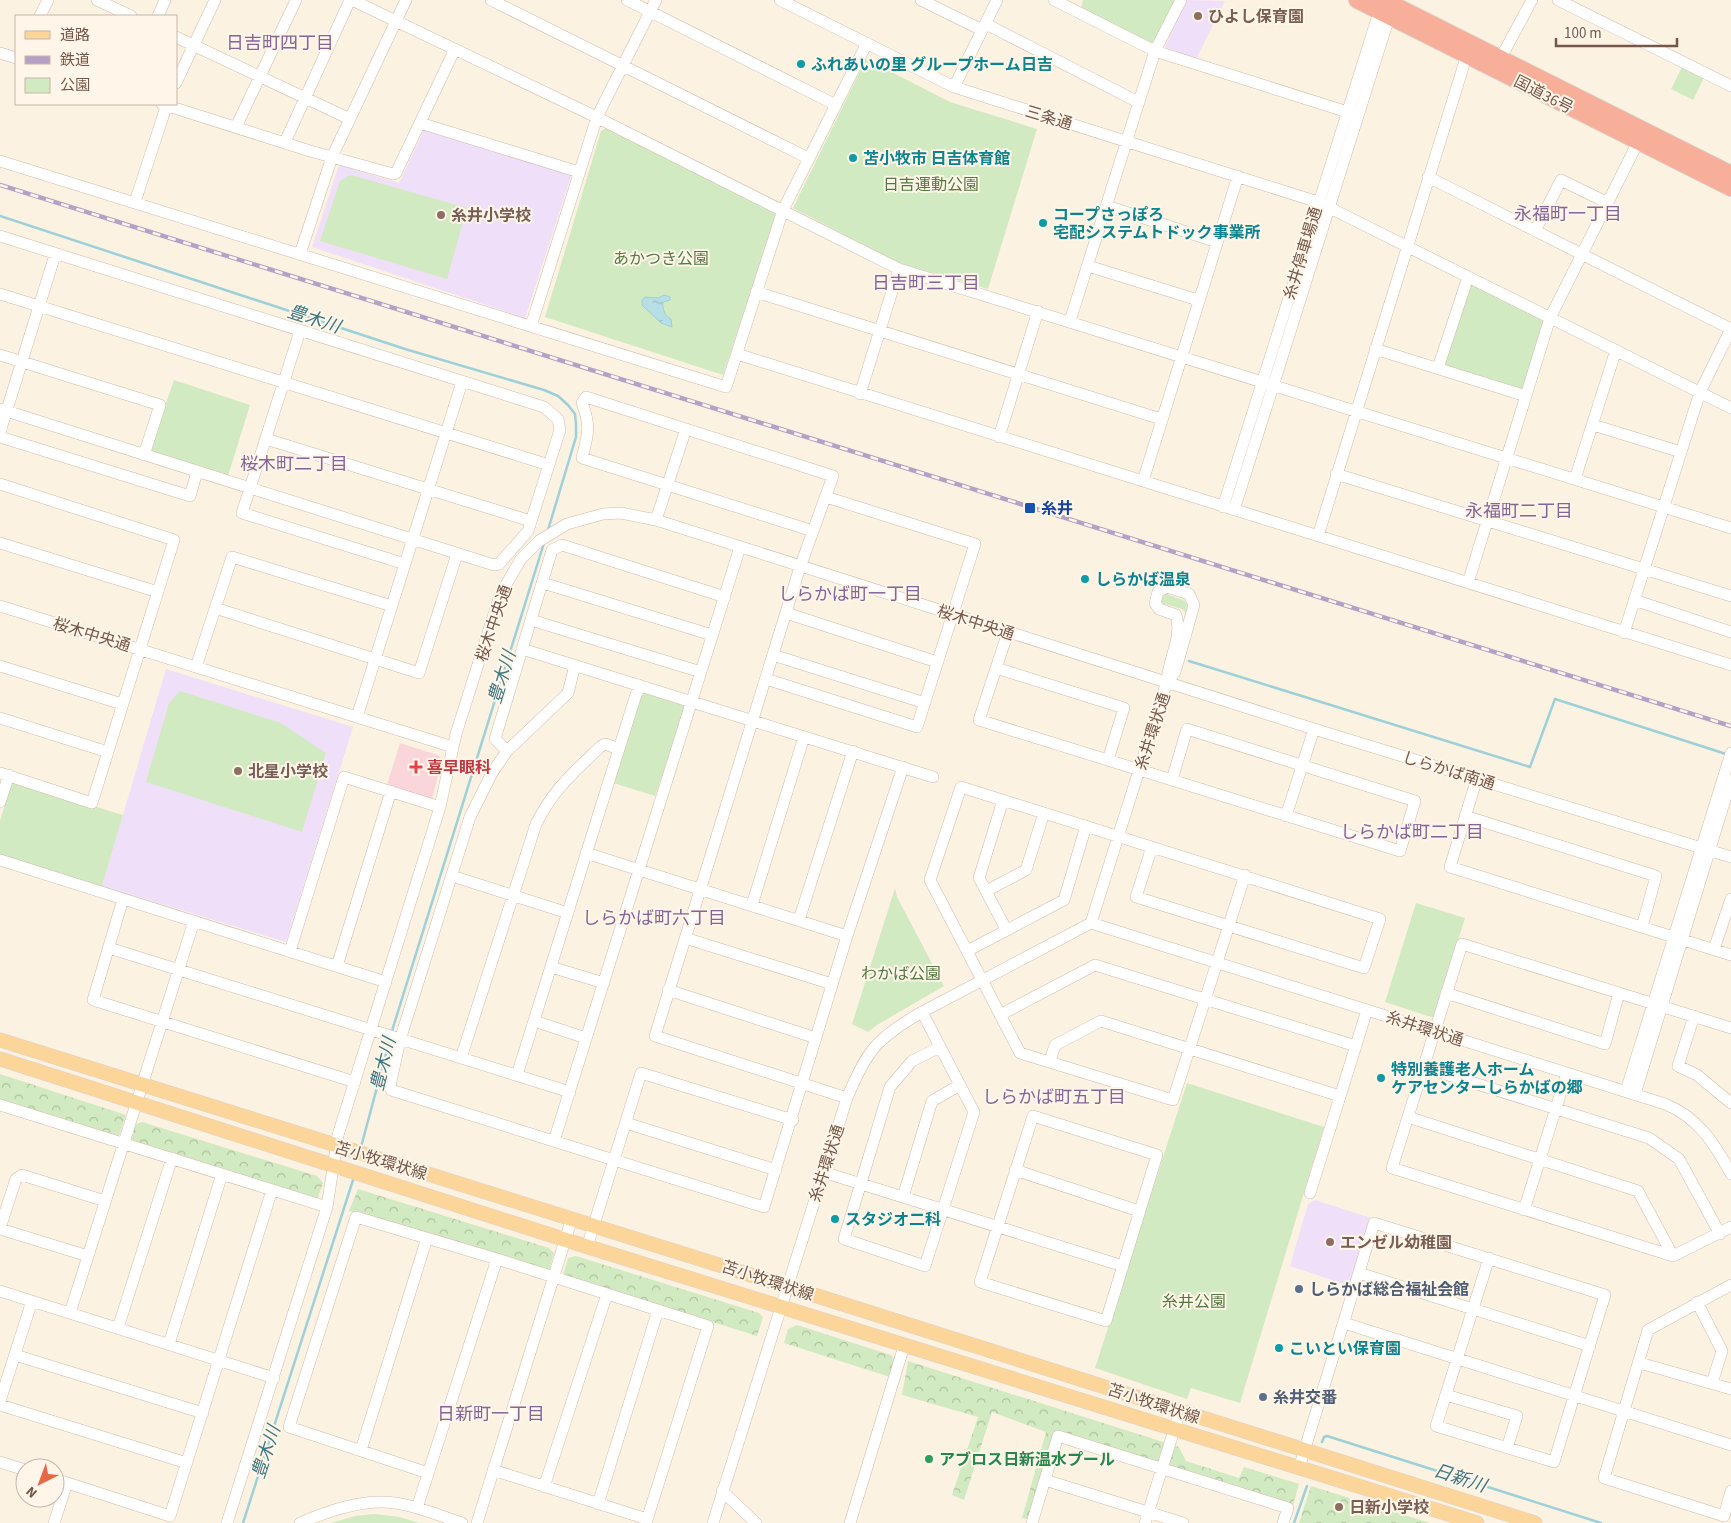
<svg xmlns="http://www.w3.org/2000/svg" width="1731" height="1523" viewBox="0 0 1731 1523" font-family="'Source Sans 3','Noto Sans JP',sans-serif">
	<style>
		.education { fill: #efdff8 }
		.medical { fill: #fad6db }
		.green { fill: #d2eac1 }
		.forest { fill: url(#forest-crowns) }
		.water { fill: url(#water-ripples); stroke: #9dd0d8 }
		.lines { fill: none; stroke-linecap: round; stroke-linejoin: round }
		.stream { stroke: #9dd0d8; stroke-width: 2.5 }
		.minor-casing { stroke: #d0bbac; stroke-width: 12 }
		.major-casing { stroke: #dbd3d0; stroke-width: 15 }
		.highway-casing { stroke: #dbd3d0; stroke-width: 18 }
		.minor { stroke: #fff; stroke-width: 11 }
		.major { stroke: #fcd59a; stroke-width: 14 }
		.highway { stroke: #f7af99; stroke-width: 16 }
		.rail-casing { stroke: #b4a1c5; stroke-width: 4.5 }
		.rail { stroke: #fff6e9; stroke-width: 2.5; stroke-dasharray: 8; stroke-linecap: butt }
		.education-dot { fill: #8d6e63; stroke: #fff6e9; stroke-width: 2 }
		.culture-dot { fill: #0f9aa8; stroke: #fff6e9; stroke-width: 2 }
		.transit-dot { fill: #1a4fb4; stroke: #fff6e9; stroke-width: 2 }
		.health-dot { fill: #e0444e; stroke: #fff6e9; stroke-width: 2 }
		.service-dot { fill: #5c6f8a; stroke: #fff6e9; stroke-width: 2 }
		.leisure-dot { fill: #2e9e5b; stroke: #fff6e9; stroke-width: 2 }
		.labels { text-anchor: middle; stroke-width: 4; stroke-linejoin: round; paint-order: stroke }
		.education-label { font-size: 16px; font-weight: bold; fill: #785e54; stroke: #fff6e9; text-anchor: start }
		.culture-label { font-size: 16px; font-weight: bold; fill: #0d838f; stroke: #fff6e9; text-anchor: start }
		.street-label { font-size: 16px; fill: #745749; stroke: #fff6e9 }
		.park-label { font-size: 16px; fill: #537a41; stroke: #fff6e9 }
		.transit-label { font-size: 16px; font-weight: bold; fill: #164399; stroke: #fff6e9; text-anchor: start }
		.health-label { font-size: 16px; font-weight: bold; fill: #be3a42; stroke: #fff6e9; text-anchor: start }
		.service-label { font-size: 16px; font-weight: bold; fill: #4e5e75; stroke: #fff6e9; text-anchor: start }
		.leisure-label { font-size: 16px; font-weight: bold; fill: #27864d; stroke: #fff6e9; text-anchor: start }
		.neighbourhood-label { font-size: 18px; fill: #856498; stroke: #fff6e9 }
		.water-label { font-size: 18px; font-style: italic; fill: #3f7781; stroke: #fff6e9 }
	</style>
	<defs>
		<pattern id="forest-crowns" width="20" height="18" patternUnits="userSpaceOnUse" patternTransform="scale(1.25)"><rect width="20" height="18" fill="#d2eac1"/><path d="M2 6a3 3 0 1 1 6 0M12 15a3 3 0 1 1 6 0" fill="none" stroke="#afc09f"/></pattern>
		<pattern id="water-ripples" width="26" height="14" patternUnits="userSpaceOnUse" patternTransform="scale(1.25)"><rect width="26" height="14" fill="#b7e0e6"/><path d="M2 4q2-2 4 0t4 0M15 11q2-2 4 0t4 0" fill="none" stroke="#99b8bc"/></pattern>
	</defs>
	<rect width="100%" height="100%" fill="#fcf2e2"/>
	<path class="education" d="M1186 0 1225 1 1196 59 1165 47Z
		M425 128 572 174 525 318 312 247 339 165 399 183Z
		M166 669 353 727 286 942 102 886Z
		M1315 1200 1371 1218 1350 1286 1290 1266 1308 1204Z"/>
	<path class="medical" d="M400 743 438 755 442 760 432 799 387 785Z"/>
	<path class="green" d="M1083 0H1176L1152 45 1081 8Z
		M866 59 950 102 1037 129 988 289 899 263 793 208Z
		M1682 67 1704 78 1693 100 1671 89Z
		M606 128 774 212 776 216 723 375 545 317 601 131Z
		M351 175 467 208 447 279 320 241 340 181Z
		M1472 284 1542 319 1544 323 1525 390 1445 367 1444 364 1469 286Z
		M174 380 250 405 228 476 152 453 150 449Z
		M1164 593 1185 601 1187 605 1186 613 1182 609 1161 603Z
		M180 691 281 723 326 753 302 832 146 782 169 703Z
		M645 693 683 704 686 707 655 796 613 783 641 696Z
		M12 781 123 815 102 886 0 855V821Z
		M895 888 897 897 944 986 877 1025 868 1032 852 1024Z
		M1416 903 1465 918 1434 1018 1385 1002Z
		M1187 1083 1324 1127 1240 1403 1191 1388 1187 1399 1095 1368Z
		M374 1514 400 1517 419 1523H331L355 1516Z"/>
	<path class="forest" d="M0 1074 126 1115 119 1136 0 1099Z
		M142 1122 317 1176 323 1183 317 1200 131 1140 136 1124Z
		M358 1189 549 1248 554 1253 549 1271 349 1211Z
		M576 1256 759 1313 763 1317 757 1336 563 1275 568 1258Z
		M797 1325 891 1355 895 1360 890 1377 784 1343 788 1329Z
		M908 1361 1179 1447 1186 1461 1239 1478 1244 1467 1299 1484 1293 1505 1058 1430 1031 1520 1022 1518 1046 1432 992 1412 964 1500 952 1495 978 1417 902 1395Z
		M1311 1486 1430 1523H1299Z"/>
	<path class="water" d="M664 295 670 297V300L663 302C662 308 665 317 671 319L672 327 661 323 642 305V300L645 297 658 298Z"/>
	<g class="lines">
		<path class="stream" d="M0 216 405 349 544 390 558 396 568 405 575 414 576 424V437L548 530
			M1189 661 1530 767 1555 699 1726 754
			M391 1034 544 543
			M361 1147 390 1039
			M1322 1442 1324 1437 1327 1436 1601 1523
			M243 1523 354 1177
			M1294 1523 1307 1486"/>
		<defs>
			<path id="minor" d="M97 0 131 16
				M352 0 590 114 899 269 1731 528
				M491 0 808 158
				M627 0 836 105
				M780 0 954 87 1318 202 1731 408
				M921 0 982 30
				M1054 0 1155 51 1354 114
				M1558 0 1731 86
				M40 16 48 0
				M158 16 165 0
				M986 24 1138 102
				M176 37 350 119
				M0 53 16 58
				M1497 65 1532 0
				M176 83 215 0
				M954 87 997 0
				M162 104 310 151 393 174 396 173 455 49
				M420 123 579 172
				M236 127 296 0
				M285 142 350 0
				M0 161 726 387 783 210 867 43
				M1428 177 1731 329
				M135 202 167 104
				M1107 206 1217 242
				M1535 231 1561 180 1608 203
				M0 236 544 407 558 419 560 430 528 531 499 564 494 565 0 409
				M300 254 332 157 406 0
				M1088 266 1198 300
				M756 292 1161 419
				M0 294 549 465
				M1070 321 1155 51 1181 0
				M531 326 597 117 656 0
				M300 331 242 513 405 564
				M1375 349 1526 396
				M737 354 1731 665
				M0 355 160 405 144 455
				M1438 368 1468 277
				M860 394 899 269
				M1593 425 1681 452
				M0 432 55 255
				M0 437 190 496 197 472
				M999 437 1038 311
				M266 439 531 521
				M1336 474 1731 596
				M1575 479 1616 350
				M1143 481 1238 176
				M0 484 174 540 92 803 0 773
				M1223 507 1381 6
				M1234 510 1391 11
				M656 520 686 429
				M813 531 582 458C588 435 591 426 582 403L586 397 833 476 800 567 655 1036 847 1098
				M1318 536 1469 48
				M0 543 158 592
				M543 583 712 635
				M1468 583 1550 318 1641 136
				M1634 600 1731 632
				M0 606 453 747
				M215 608 419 673 457 554
				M786 613 937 662
				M531 620 701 672
				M1008 632 979 720 1400 851 1415 801 1187 729 1172 780
				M1624 633 1700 392 1731 329
				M522 649 933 777
				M773 655 925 703
				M575 665 568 693 507 751 492 773 470 817 400 1040 390 1086 391 1090 764 1207 847 936 903 767
				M0 666 122 704
				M196 667 232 557 392 606
				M996 668 1124 708 1108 760
				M766 679 917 727 975 544 826 497
				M357 717 462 382
				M0 718 108 752
				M507 751 495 739 552 550 562 545 725 597
				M1477 778 1450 867 1731 955
				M1003 800 979 878 1006 929
				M0 802 9 775
				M1286 816 1314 729
				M1465 816 1656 876 1642 927
				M1152 847 1136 897 1364 968 1380 919 961 787 930 880 1020 1053 1173 1100C1197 1025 1221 950 1245 875
				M586 853 847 936
				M0 860 386 982
				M452 876 568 913
				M986 891 1026 870 1044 813
				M123 899 93 1000 355 1082
				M752 905 804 737
				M799 920 853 751
				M1091 923 1162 697 1167 682 1175 672 1194 605 1189 594 1167 587 1158 592 1155 603 1159 609 1176 615C1183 638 1168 658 1167 682
				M685 938 832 984
				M109 948 570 1092
				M1714 949 1731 899
				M290 951 344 777 440 807
				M967 951 1064 900 1086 826
				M337 966 391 791
				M551 967 604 983
				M668 990 816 1038
				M1446 993 1605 1044 1619 993
				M922 1012 974 1112 925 1266 844 1239 890 1087 912 1061 940 1047
				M1000 1015 1095 965 1356 1046
				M1694 1016 1678 1066 1697 1075 1731 1103
				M534 1021 586 1038
				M1731 1028 1462 944 1392 1168 1673 1256 1731 1227
				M461 1058 536 824C553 790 573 773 600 747L605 744 619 749
				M1050 1061 1055 1045 1101 1021 1340 1096
				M1423 1067 1649 1138 1679 1159 1720 1234
				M517 1075 639 685
				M1626 1091 1731 753
				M1635 1094 1731 780
				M0 1105 327 1207
				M1033 1116 1157 1155 1106 1321 980 1282Z
				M1408 1117 1638 1191 1673 1256
				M626 1123 776 1170
				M554 1141 740 547
				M1015 1170 1139 1211
				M823 1172 1123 1266
				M1310 1193 1367 1010
				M903 1197 932 1101 960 1085
				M1524 1210 1567 1073
				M0 1228 16 1179 22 1175 105 1201
				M0 1229 88 1256
				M587 1247 641 1073 793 1120
				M1359 1273 1590 1346
				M1731 1285 1648 1330 1604 1478 1724 1516 1731 1491
				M0 1291 274 1378
				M1697 1302 1722 1351 1712 1383
				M70 1313 194 921
				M1344 1323 1731 1445
				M118 1328 172 1158
				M169 1344 222 1174
				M15 1355 203 1413
				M1640 1363 1731 1389
				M1446 1395 1517 1416 1507 1448
				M0 1401 32 1301
				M0 1405 187 1463
				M361 1450 427 1238
				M0 1462 25 1470
				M1299 1468 1374 1223 1605 1295 1554 1462 1436 1426 1489 1258
				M493 1470 647 1519
				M428 1473 289 1427 356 1217 497 1259 708 1326 646 1523
				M55 1479 170 1516 272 1190
				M1045 1480 1183 1523
				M544 1487 607 1294
				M722 1491 756 1523
				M598 1504 658 1310
				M417 1508 497 1259
				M54 1523 67 1483
				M227 1523 327 1207 338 1135 440 807 456 734 500 595 521 559 539 541 567 524 603 514 621 513 656 520 1314 729 1731 857
				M300 1523C328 1511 364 1498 395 1503 418 1506 440 1516 462 1523
				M477 1523 572 1218
				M713 1523 847 1098C867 1050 877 1038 922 1012L1091 923 1665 1104C1698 1117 1715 1144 1731 1174
				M850 1523 904 1346
				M1032 1523 1058 1436 1288 1508 1283 1523
				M1145 1523 1180 1411"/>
			<path id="major" d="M0 1040 770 1281 1535 1523
				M0 1059 566 1240 1477 1523"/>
			<path id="highway" d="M1357 0 1731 188
				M1384 0 1731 174"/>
		</defs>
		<use href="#minor" class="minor-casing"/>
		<use href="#major" class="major-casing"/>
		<use href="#highway" class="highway-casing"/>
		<use href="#minor" class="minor"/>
		<use href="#major" class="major"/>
		<use href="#highway" class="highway"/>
		<defs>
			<path id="rail" d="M0 185 1731 726"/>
		</defs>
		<use href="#rail" class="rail-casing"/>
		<use href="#rail" class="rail"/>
	</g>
	<g class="education-dot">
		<circle cx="1198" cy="16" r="5"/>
		<circle cx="441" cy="215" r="5"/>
		<circle cx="238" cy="771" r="5"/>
		<circle cx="1330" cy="1242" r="5"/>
		<circle cx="1339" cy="1507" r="5"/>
	</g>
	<g class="culture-dot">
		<circle cx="801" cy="64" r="5"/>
		<circle cx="853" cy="158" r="5"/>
		<circle cx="1043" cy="223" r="5"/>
		<circle cx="1085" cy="579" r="5"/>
		<circle cx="1381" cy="1078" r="5"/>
		<circle cx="835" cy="1219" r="5"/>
		<circle cx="1279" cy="1348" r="5"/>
	</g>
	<rect class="transit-dot" x="1024" y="502" width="12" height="12" rx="2.5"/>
	<path class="health-dot" d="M413.5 759.5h5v5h5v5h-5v5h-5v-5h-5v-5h5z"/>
	<g class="service-dot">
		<circle cx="1299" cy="1289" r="5"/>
		<circle cx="1263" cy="1397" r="5"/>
	</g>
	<circle class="leisure-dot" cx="929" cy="1459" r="5"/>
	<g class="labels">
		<g class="education-label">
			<text x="1208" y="22">ひよし保育園</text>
			<text x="451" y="221">糸井小学校</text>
			<text x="248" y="777">北星小学校</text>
			<text x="1340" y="1248">エンゼル幼稚園</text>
			<text x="1349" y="1513">日新小学校</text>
		</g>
		<g class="culture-label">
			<text x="811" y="70">ふれあいの里 グループホーム日吉</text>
			<text x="863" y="164">苫小牧市 日吉体育館</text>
			<text x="1053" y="220">コープさっぽろ<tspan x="1053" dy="18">宅配システムトドック事業所</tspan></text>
			<text x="1095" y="585">しらかば温泉</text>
			<text x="1391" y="1075">特別養護老人ホーム<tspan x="1391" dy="18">ケアセンターしらかばの郷</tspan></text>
			<text x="845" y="1225">スタジオ二科</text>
			<text x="1289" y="1354">こいとい保育園</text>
		</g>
		<g class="street-label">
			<text transform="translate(1544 94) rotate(27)" y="6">国道36号</text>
			<text transform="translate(1049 117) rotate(17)" y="6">三条通</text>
			<text transform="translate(1302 253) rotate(-73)" y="6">糸井停車場通</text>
			<text transform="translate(976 622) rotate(18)" y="6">桜木中央通</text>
			<text transform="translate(493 623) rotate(-71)" y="6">桜木中央通</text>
			<text transform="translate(92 634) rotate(17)" y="6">桜木中央通</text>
			<text transform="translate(1152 731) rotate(-72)" y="6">糸井環状通</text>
			<text transform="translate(1449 770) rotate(17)" y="6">しらかば南通</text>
			<text transform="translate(1425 1028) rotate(18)" y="6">糸井環状通</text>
			<text transform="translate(381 1160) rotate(17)" y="6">苫小牧環状線</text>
			<text transform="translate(826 1163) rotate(-72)" y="6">糸井環状通</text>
			<text transform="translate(768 1280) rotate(18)" y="6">苫小牧環状線</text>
			<text transform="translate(1154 1403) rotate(18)" y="6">苫小牧環状線</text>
		</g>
		<g class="park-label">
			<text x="931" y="190">日吉運動公園</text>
			<text x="661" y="264">あかつき公園</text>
			<text x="901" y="979">わかば公園</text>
			<text x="1194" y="1307">糸井公園</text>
		</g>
		<g class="transit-label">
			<text x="1041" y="514">糸井</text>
		</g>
		<g class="health-label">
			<text x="427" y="773">喜早眼科</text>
		</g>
		<g class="service-label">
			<text x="1309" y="1295">しらかば総合福祉会館</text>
			<text x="1273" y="1403">糸井交番</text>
		</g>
		<g class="leisure-label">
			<text x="939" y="1465">アブロス日新温水プール</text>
		</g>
		<g class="neighbourhood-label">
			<text x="280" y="49">日吉町四丁目</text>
			<text x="1568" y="220">永福町一丁目</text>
			<text x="926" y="289">日吉町三丁目</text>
			<text x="294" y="470">桜木町二丁目</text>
			<text x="1519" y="517">永福町二丁目</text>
			<text x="850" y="600">しらかば町一丁目</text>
			<text x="1412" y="838">しらかば町二丁目</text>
			<text x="654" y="924">しらかば町六丁目</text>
			<text x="1054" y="1103">しらかば町五丁目</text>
			<text x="491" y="1420">日新町一丁目</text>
		</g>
		<g class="water-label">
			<text transform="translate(314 319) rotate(18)" y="6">豊木川</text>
			<text transform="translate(502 677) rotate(-73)" y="6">豊木川</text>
			<text transform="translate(383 1064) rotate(-76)" y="6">豊木川</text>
			<text transform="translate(266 1452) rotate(-72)" y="6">豊木川</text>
			<text transform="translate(1460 1478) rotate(18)" y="6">日新川</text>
		</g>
	</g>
	<rect x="15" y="15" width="162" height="90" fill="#fff6e9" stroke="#c7b6a9"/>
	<rect x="25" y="31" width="25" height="8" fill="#fcd59a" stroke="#c7b6a9"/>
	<text x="60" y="40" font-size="15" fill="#745749">道路</text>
	<rect x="25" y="56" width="25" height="8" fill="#b4a1c5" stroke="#c7b6a9"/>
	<text x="60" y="65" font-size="15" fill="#745749">鉄道</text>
	<rect x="25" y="78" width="25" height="15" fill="#d2eac1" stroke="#c7b6a9"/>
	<text x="60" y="90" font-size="15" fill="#745749">公園</text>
	<g transform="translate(40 1483) rotate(222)"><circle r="24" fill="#fff6e9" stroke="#c7b6a9"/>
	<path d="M0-4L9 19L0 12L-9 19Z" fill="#e76746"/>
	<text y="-8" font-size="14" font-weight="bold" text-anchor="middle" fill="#745749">N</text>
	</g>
	<path d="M1556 38v8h121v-8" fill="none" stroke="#745749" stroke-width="2.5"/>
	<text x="1564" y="38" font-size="15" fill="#745749" stroke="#fff6e9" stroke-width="4" paint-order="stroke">100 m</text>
</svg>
